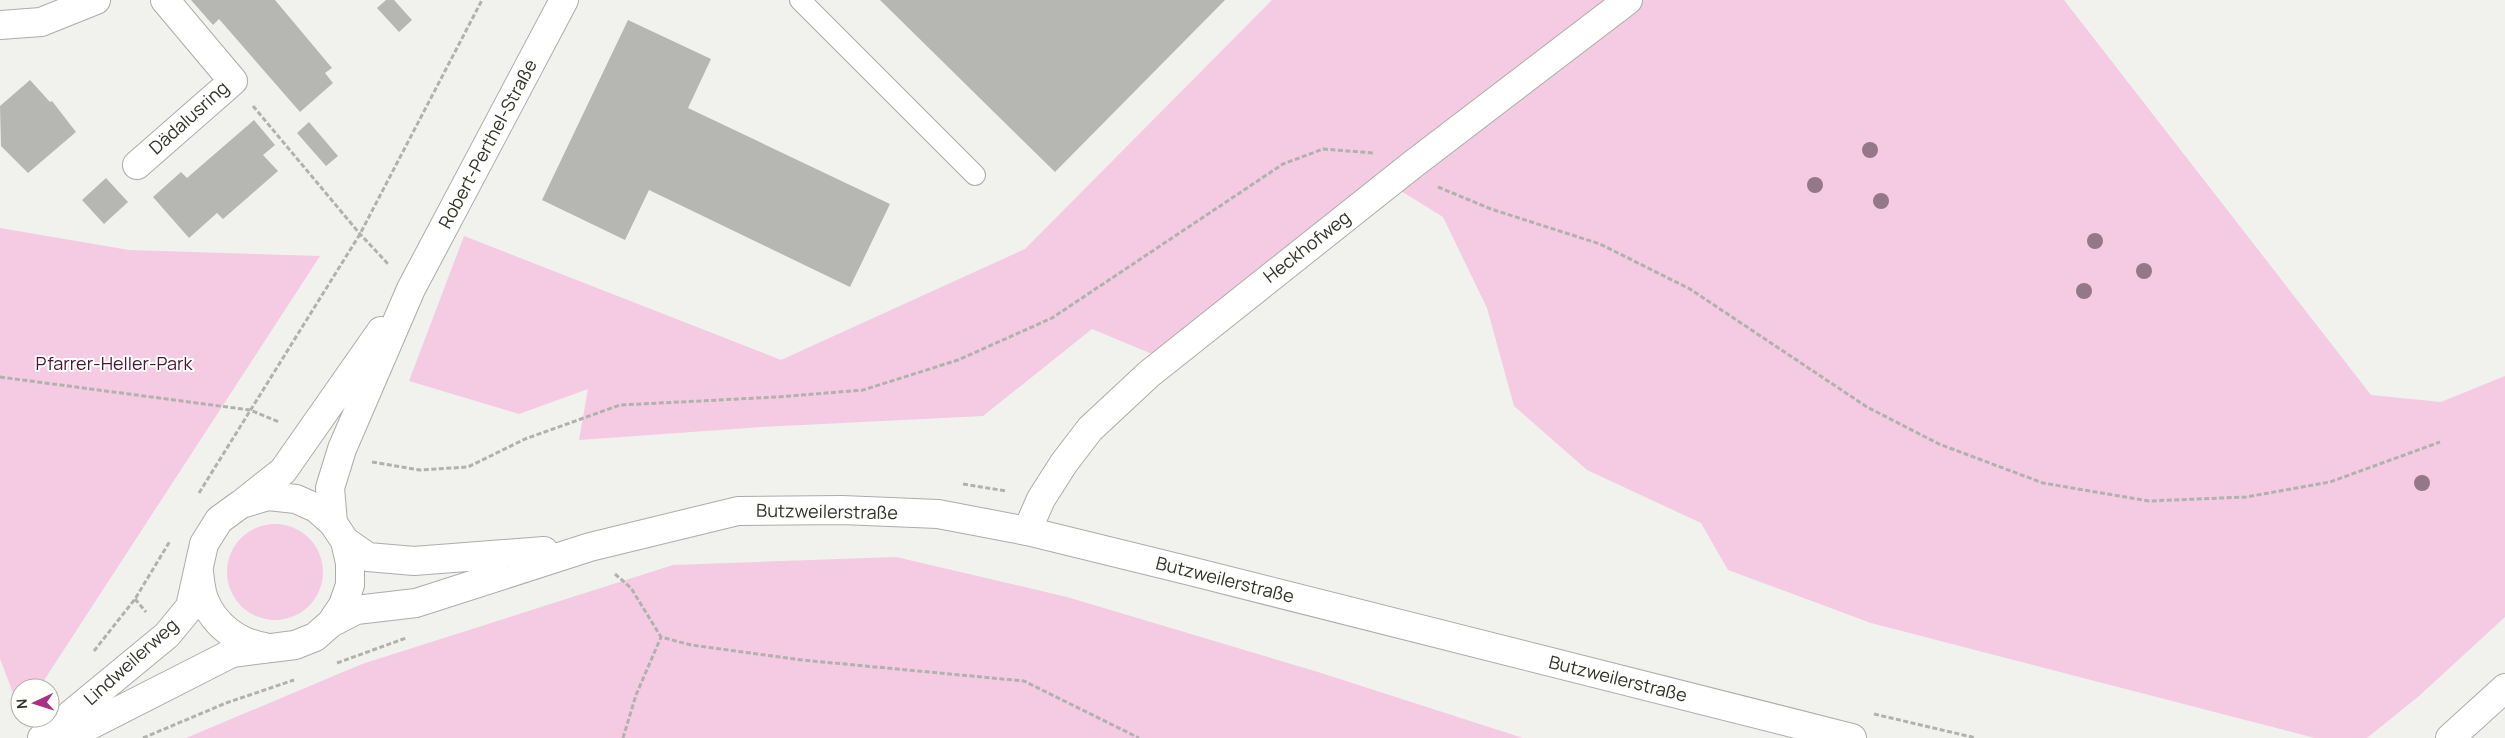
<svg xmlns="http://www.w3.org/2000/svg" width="2505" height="738" viewBox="0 0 2505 738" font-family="Manrope,sans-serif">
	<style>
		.green { fill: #f4cbe2 }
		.building { fill: #b6b6b3 }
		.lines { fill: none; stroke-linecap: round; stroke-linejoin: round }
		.service-casing { stroke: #acaca8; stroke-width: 22 }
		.minor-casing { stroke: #acaca8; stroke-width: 30 }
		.tertiary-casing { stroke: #acaca8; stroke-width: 30 }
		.motorway-casing { stroke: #acaca8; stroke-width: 30 }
		.path { stroke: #b1b1ae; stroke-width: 3; stroke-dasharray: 5 2.5; stroke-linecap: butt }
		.service { stroke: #fff; stroke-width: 20 }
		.minor { stroke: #fff; stroke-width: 28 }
		.tertiary { stroke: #fff; stroke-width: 28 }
		.motorway { stroke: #fff; stroke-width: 28 }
		.tree { fill: #95778a }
		.labels { text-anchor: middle; stroke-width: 4; stroke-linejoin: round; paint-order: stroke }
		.street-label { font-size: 18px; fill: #313130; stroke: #fffffb }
		.park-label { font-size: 18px; fill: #4a1438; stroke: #fffffb }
	</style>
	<rect width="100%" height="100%" fill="#f1f1ee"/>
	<path class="green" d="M1272 0H2064L2371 395 2441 402 2505 376V617L2419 696 2367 738H2315L1871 623 1728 570 1701 523 1587 470 1514 406 1487 308 1443 217 1401 191 1176 364 1092 329 983 416 762 427 579 440 588 389 519 414 409 381 464 236 781 360 1025 249Z
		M0 228 129 250 320 256 39 688H20V711L0 659Z
		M227 572a48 48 0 1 1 96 0a48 48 0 1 1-96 0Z
		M896 557 1067 597 1318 672 1523 738H186L362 664 673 565Z"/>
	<path class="building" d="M191 0H275L332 68 325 73 333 83 300 112 219 19 213 25Z
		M386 0H394L412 20 399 32 377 8Z
		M880 0H1225L1055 172Z
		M628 20 711 59 688 108 890 204 850 287 649 190 625 240 542 200Z
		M30 80 50 102 52 101 76 132 28 173 1 146 0 106Z
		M254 120 275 145 263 155 278 171 223 219 217 213 189 238 153 197 181 172 187 178Z
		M309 122 338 156 326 166 297 133Z
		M106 178 128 202 104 224 82 200Z"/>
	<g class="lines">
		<defs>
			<path id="service" d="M800 0 975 175"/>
			<path id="minor" d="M0 25 41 22 96 0
				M137 165 233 81 165 0
				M1027 531 1041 499 1064 463 1090 429 1149 374 1412 165 1628 0"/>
			<path id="tertiary" d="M245 501 283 471 381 331
				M333 523 330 488 342 449 411 289 564 0
				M345 541 368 557 414 561 544 551
				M199 572C200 581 201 591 204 599 214 625 238 643 265 647
				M331 623 356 610 416 603 590 547 738 511 842 510 938 514 1027 531 1190 571 1852 738
				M42 738 167 635 190 607 204 544 219 520 241 504 268 496 296 499 316 508 333 523 345 541 350 563V585L343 605 331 623 315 637 295 645 232 653 65 738"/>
			<path id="motorway" d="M2450 738 2505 688"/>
		</defs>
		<use href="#service" class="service-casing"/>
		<use href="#minor" class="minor-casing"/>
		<use href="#tertiary" class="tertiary-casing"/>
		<use href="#motorway" class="motorway-casing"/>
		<path class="path" d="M253 106 360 234 389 265
			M1438 187 1491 209 1600 244 1690 289 1867 407 1939 444 2043 483 2149 501 2246 497 2330 482 2440 442
			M0 377 250 410 279 422
			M372 462 420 470 468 467 525 439 620 405 778 397 863 390 958 360 1052 318 1283 164 1323 149 1374 153
			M963 484 1006 491
			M199 493 360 234 482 0
			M615 574 631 588 661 637 691 645 802 660 1024 681 1139 738
			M135 599 146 612
			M94 651 135 599 170 541
			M337 663 406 638
			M1874 714 1976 738
			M143 738 226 703 294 680
			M623 738 636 695 661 637"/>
		<use href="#service" class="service"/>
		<use href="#minor" class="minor"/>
		<use href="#tertiary" class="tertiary"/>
		<use href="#motorway" class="motorway"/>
	</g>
	<g class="tree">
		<circle cx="1870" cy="150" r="8"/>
		<circle cx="1815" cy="185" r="8"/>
		<circle cx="1881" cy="201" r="8"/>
		<circle cx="2095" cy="241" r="8"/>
		<circle cx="2144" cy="271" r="8"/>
		<circle cx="2084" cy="291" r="8"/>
		<circle cx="2422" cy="483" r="8"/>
	</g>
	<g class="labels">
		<g class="street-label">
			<text transform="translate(189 118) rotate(-42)" y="6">Dädalusring</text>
			<text transform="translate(488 144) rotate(-62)" y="6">Robert-Perthel-Straße</text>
			<text transform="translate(1307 247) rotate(-38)" y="6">Heckhofweg</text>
			<text transform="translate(827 512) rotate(1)" y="6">Butzweilerstraße</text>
			<text transform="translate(1225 580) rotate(14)" y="6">Butzweilerstraße</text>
			<text transform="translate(131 662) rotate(-42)" y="6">Lindweilerweg</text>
			<text transform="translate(1618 679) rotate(14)" y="6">Butzweilerstraße</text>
		</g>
		<g class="park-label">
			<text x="114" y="370">Pfarrer-Heller-Park</text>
		</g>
	</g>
	<g transform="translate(35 703) rotate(266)"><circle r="24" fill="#fffffb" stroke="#adadaa"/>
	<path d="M0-4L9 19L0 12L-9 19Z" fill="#aa3084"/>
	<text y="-8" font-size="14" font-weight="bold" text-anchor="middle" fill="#313130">N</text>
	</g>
</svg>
